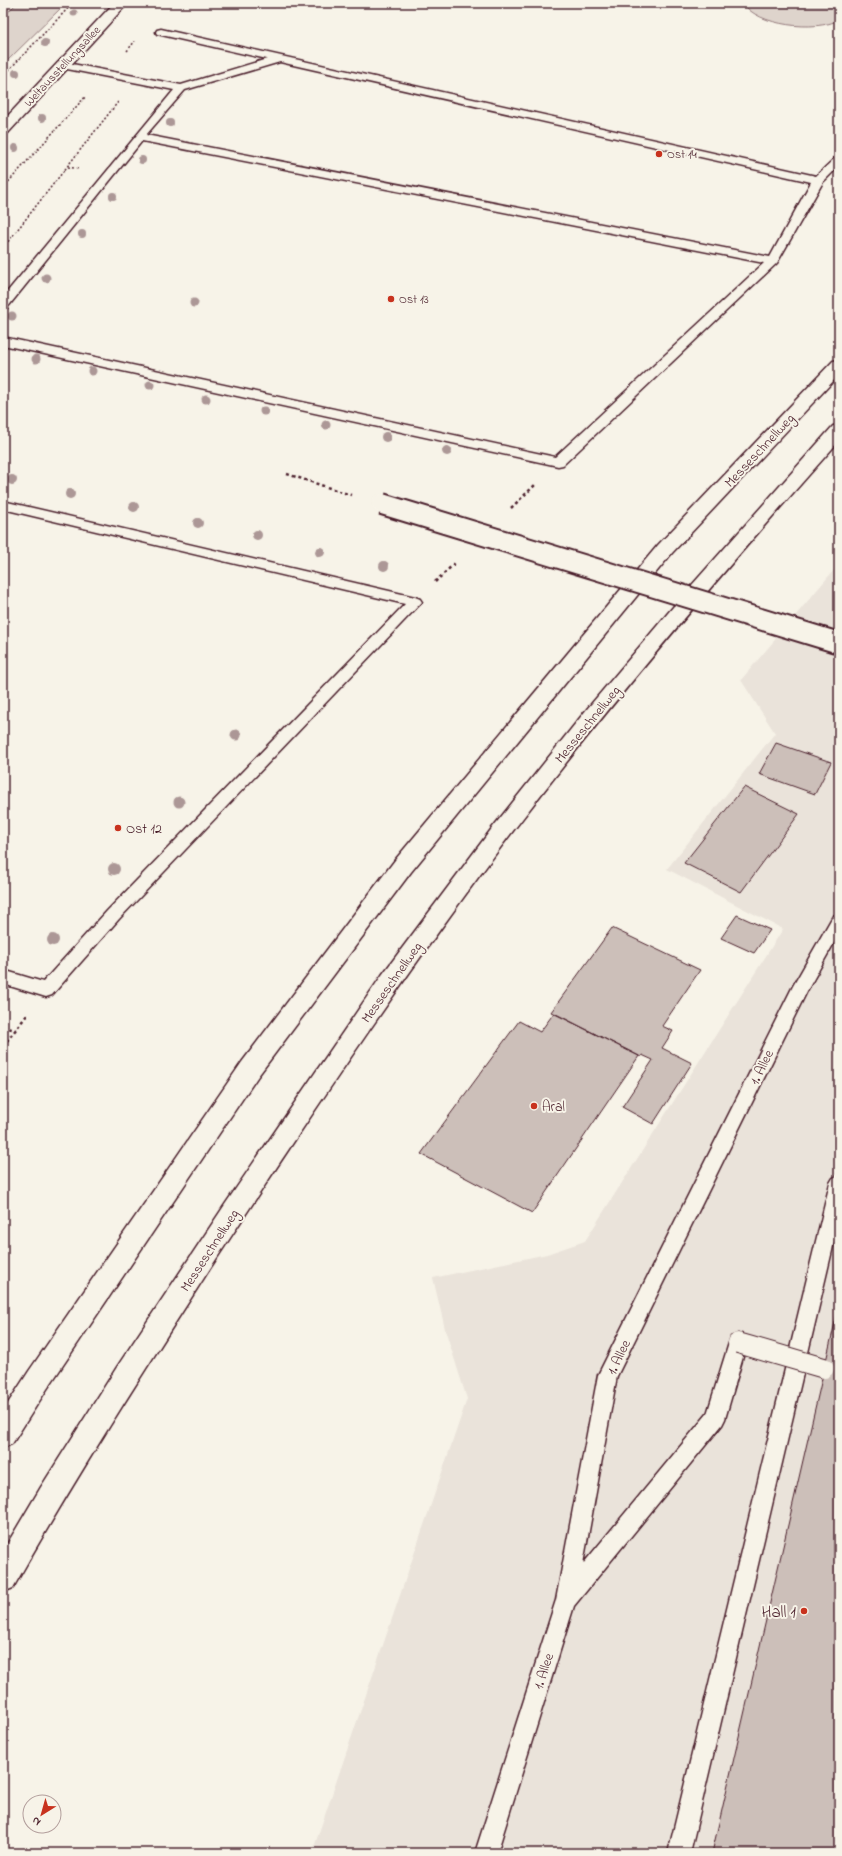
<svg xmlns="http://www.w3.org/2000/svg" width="842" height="1856" viewBox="0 0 842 1856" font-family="'Indie Flower',sans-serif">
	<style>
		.built { fill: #eae3da }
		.green { fill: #ded4cc; stroke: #947a7c }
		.building { fill: #ccbfb9; stroke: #4a1f2b }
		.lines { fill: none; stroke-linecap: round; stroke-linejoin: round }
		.lane-casing { stroke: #4a1f2b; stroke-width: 3 }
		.secondary-casing { stroke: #4a1f2b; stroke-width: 3 }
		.highway-casing { stroke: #4a1f2b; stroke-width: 3 }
		.path-far1 { stroke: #4a1f2b; stroke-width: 1.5; stroke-dasharray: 2 2; stroke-linecap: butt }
		.path { stroke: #4a1f2b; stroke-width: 2.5; stroke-dasharray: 3 3; stroke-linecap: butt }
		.lane { fill: #f7f3e8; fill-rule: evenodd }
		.secondary { fill: #f7f3e8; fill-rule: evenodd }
		.highway { fill: #f7f3e8; fill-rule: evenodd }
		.lane-bridge-casing { stroke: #4a1f2b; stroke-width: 22; stroke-linecap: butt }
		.street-bridge-casing { stroke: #4a1f2b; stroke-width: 24; stroke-linecap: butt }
		.lane-bridge { stroke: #f7f3e8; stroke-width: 20 }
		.street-bridge { stroke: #f7f3e8; stroke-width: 20 }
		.tree { fill: #ac9796 }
		.poi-dot { fill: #c8321e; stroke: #f7f3e8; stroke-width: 1.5 }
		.labels { text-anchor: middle; stroke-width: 4; stroke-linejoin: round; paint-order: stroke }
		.far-street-label { font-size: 12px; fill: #4a1f2b; stroke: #f7f3e8 }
		.far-poi-label { font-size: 12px; fill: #4a1f2b; stroke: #f7f3e8; text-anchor: start }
		.street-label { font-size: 14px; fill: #4a1f2b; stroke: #f7f3e8 }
		.poi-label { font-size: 14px; fill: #4a1f2b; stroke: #f7f3e8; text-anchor: start }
		.near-poi-label { font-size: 17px; fill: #4a1f2b; stroke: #f7f3e8; text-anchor: end }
	</style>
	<rect width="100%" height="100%" fill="#f7f3e8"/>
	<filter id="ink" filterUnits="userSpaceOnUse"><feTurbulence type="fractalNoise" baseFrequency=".025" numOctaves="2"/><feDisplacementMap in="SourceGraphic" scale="8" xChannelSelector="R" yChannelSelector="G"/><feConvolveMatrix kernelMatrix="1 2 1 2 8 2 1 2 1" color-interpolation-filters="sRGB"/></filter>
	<g filter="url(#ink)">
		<path class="built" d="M839 564V1853H312L467 1399 445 1329 433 1278 547 1254 585 1241 783 929 667 869 775 733 741 680Z"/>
		<path class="green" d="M17 3H66L3 65V17Z
			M743 3H839V20C816 32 757 26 743 3Z"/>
		<path class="building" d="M776 743 831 762 815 794 759 774Z
			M744 787 799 814 741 892 684 863Z
			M737 915 770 930 754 953 721 938Z
			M612 928 700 970 662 1026 673 1031 662 1048 692 1063 653 1124 622 1107 653 1060 642 1055 641 1057 551 1012Z
			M554 1013 639 1056 532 1213 421 1154 519 1021 540 1032Z
			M839 1305V1853H712Z"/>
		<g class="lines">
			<defs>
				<path id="lane" d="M161 29 816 176 835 158 839 157V166L823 182 777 263 563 465 558 466 3 345V337L555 457 764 263 142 141 7 308 3 309V297L174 90 62 68 57 65 58 63 62 62 181 85 267 59 157 34 156 32 157 30ZM280 62 811 182 770 257 146 135 185 90Z
					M3 501 415 597 420 599 422 602 119 919 52 995 46 997 3 984V970L43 982 107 911 405 604 3 509Z
					M839 914V934L808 989 617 1376 583 1564 707 1414 729 1343 731 1337 738 1334 745 1337 747 1343 725 1419 722 1425 574 1606 497 1853H475L556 1600 598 1375 793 986 833 916Z
					M839 1175V1221L690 1853H668L830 1183 833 1178Z"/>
				<path id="secondary" d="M114 3H128L8 133 3 134V121Z"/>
				<path id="highway" d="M839 360V375L672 553 411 872 258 1076 47 1389 12 1444 3 1448V1411L29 1371 242 1062 395 860 658 545 833 361Z
					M839 425V441C724 570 611 702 506 840 402 978 306 1122 211 1267 143 1373 75 1478 13 1588L3 1592V1551L41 1487 117 1367 226 1203 382 975 493 827 587 709 684 594 833 426Z"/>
			</defs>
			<use href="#lane" class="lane-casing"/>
			<use href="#secondary" class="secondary-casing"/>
			<use href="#highway" class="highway-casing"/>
			<path class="path-far1" d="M127 51 135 41
				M3 76 73 3
				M68 167 79 169
				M3 188 86 96
				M3 248 118 102"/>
			<path class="path" d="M287 474 351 495
				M511 508 535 485
				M435 582 456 562
				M833 994 839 996
				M3 1027 16 1030
				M3 1046 27 1015"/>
			<use href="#lane" class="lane"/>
			<use href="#secondary" class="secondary"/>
			<use href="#highway" class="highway"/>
			<defs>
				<path id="lane-bridge" d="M738 1343 824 1368"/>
				<path id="street-bridge" d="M382 504 839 643"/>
			</defs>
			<use href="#lane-bridge" class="lane-bridge-casing"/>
			<use href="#street-bridge" class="street-bridge-casing"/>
			<use href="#lane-bridge" class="lane-bridge"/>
			<use href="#street-bridge" class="street-bridge"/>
		</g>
		<g class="tree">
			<circle cx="74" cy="13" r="3.5"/>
			<circle cx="45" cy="43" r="4"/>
			<circle cx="16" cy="73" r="4"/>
			<circle cx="42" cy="118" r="4"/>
			<circle cx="170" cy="123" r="4"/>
			<circle cx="15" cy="148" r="4"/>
			<circle cx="142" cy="160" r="4"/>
			<circle cx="113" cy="196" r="4"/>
			<circle cx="82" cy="234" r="4"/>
			<circle cx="46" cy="278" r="4.5"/>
			<circle cx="194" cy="303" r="4.5"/>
			<circle cx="12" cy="316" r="4.5"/>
			<circle cx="36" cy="359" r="4.5"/>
			<circle cx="92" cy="371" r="4.5"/>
			<circle cx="150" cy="385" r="4.5"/>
			<circle cx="206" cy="399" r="4.5"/>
			<circle cx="264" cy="411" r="4.5"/>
			<circle cx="326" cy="425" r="4.5"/>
			<circle cx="386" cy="437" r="5"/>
			<circle cx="447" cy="451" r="5"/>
			<circle cx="12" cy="480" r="5"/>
			<circle cx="70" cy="494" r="5"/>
			<circle cx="134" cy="507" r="5"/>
			<circle cx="198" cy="523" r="5"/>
			<circle cx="257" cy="535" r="5"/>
			<circle cx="320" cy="552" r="5"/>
			<circle cx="384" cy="566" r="5"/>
			<circle cx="236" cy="735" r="5.5"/>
			<circle cx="179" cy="802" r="5.5"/>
			<circle cx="114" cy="869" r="6"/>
			<circle cx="53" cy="940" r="6"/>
		</g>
	</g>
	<g class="poi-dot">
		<circle cx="659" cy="154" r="4"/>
		<circle cx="391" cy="299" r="4"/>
		<circle cx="118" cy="828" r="4"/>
		<circle cx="534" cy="1106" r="4"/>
		<circle cx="804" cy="1611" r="4"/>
	</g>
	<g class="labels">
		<g class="far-street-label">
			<text transform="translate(62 66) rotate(-47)" y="4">Weltausstellungsallee</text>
		</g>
		<g class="far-poi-label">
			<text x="667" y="158">Ost 14</text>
			<text x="399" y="303">Ost 13</text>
		</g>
		<g class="street-label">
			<text transform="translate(759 450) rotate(-47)" y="5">Messeschnellweg</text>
			<text transform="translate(587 724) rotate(-51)" y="5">Messeschnellweg</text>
			<text transform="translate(391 982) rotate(-55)" y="5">Messeschnellweg</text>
			<text transform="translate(761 1067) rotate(-64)" y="5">1. Allee</text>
			<text transform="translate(209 1250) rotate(-57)" y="5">Messeschnellweg</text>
			<text transform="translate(618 1357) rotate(-65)" y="5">1. Allee</text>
			<text transform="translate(543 1671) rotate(-72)" y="5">1. Allee</text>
		</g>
		<g class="poi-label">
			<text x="126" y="833">Ost 12</text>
			<text x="542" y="1111">Aral</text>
		</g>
		<g class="near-poi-label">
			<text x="796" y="1617">Hall 1</text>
		</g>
	</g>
	<rect width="842" height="1856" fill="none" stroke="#f7f3e8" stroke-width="16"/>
	<rect x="8" y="8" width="826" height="1840" fill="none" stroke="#4a1f2b" stroke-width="1.5" filter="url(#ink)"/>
	<g transform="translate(42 1814) rotate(217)"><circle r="19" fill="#f7f3e8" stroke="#b29e9c"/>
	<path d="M0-3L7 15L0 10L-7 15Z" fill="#c8321e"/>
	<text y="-6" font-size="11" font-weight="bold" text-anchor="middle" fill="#4a1f2b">N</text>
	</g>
</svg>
